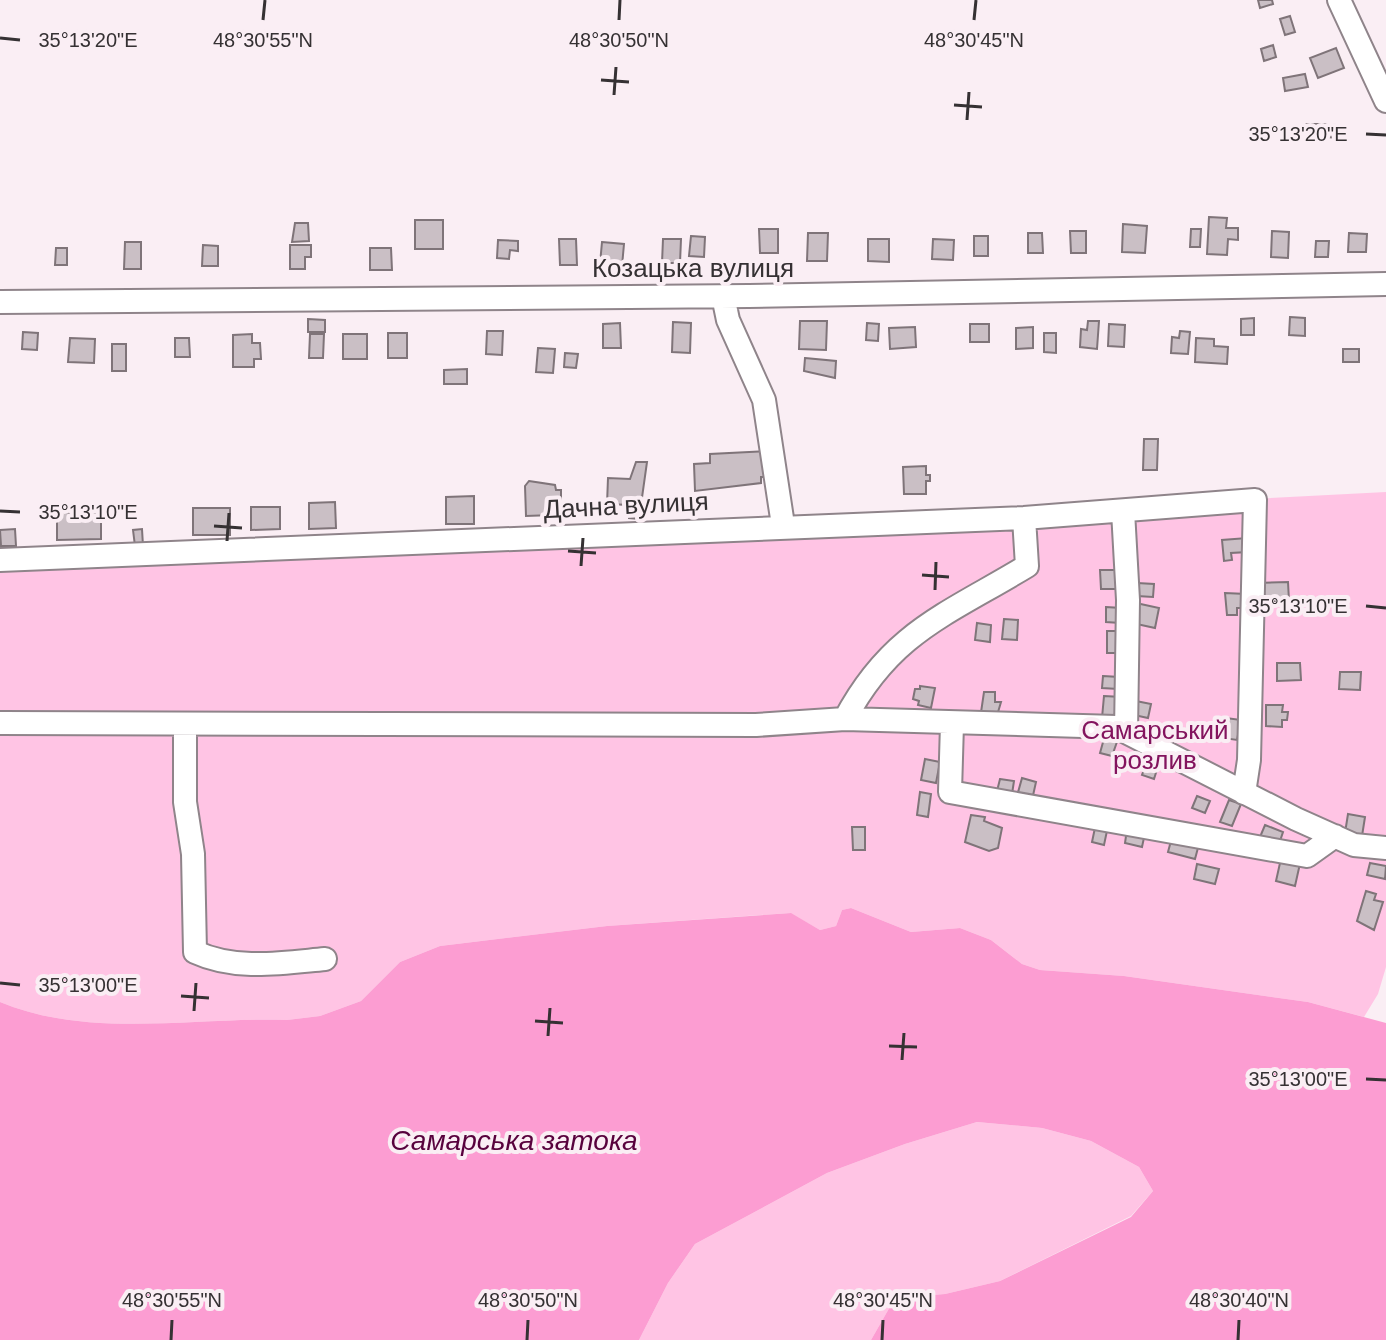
<svg xmlns="http://www.w3.org/2000/svg" width="1386" height="1340" viewBox="0 0 1386 1340" font-family="Helvetica,sans-serif">
	<style>
		.green { fill: #ffc4e4 }
		.water { fill: #fc9dd2 }
		.building { fill: #cabfc5; stroke: #7f7479; stroke-width: 2 }
		.lines { fill: none; stroke-linecap: round; stroke-linejoin: round }
		.minor-casing { stroke: #8f848a; stroke-width: 26 }
		.minor { stroke: #fff; stroke-width: 22 }
		.ticks { fill: none; stroke: #353133; stroke-width: 3 }
		.labels { text-anchor: middle; stroke-width: 8; stroke-linejoin: round; paint-order: stroke }
		.street-label { font-size: 26px; fill: #353133; stroke: #faeef4 }
		.park-label { font-size: 26px; fill: #83145e; stroke: #faeef4 }
		.water-label { font-size: 28px; font-style: italic; fill: #58023d; stroke: #faeef4 }
		.ticks-label { font-size: 20px; text-anchor: middle; fill: #353133; stroke: #faeef4; stroke-width: 8; stroke-linejoin: round; paint-order: stroke }
	</style>
	<rect width="100%" height="100%" fill="#faeef4"/>
	<path class="green" d="M1386 492V967L1378 994 1364 1017 1308 1002 1124 976 1040 970 1022 964 991 940 960 928 911 932 851 908 842 910 836 926 820 930 790 913 607 926 440 946 400 962 361 1001 320 1016 287 1020C193 1017 89 1039 0 1002V565Z
		M977 1122 1042 1128 1091 1141 1139 1167 1153 1191 1131 1216 1000 1281 945 1294 895 1298 871 1340H639L668 1283 695 1244 827 1173 905 1144Z"/>
	<path class="water" d="M851 908 911 932 960 928 991 940 1022 964 1040 970 1124 976 1308 1002 1386 1023V1340H871L895 1298 945 1294 1000 1281 1131 1217 1153 1191 1139 1167 1091 1141 1042 1128 977 1122 905 1144 827 1173 695 1244 668 1283 639 1340H0V1002C89 1039 193 1017 287 1020L320 1016 361 1001 400 962 440 946 607 926 791 913 820 930 836 926 842 910Z"/>
	<path class="building" d="M1258 0H1272L1273 4 1260 8Z
		M1290 16 1295 32 1285 35 1280 19Z
		M1273 45 1276 57 1264 61 1261 49Z
		M1336 48 1344 68 1318 78 1310 58Z
		M1305 74 1308 87 1285 91 1283 78Z
		M1306 124H1341V138L1306 136Z
		M1209 217 1227 218 1226 228H1238V240L1228 239 1227 255 1207 254Z
		M415 220H443V249H415Z
		M295 223H308L309 241 292 242Z
		M1123 224 1147 226 1145 253 1122 252Z
		M759 229H778V253H760Z
		M1191 229H1201L1200 247H1190Z
		M1070 231H1086V253H1071Z
		M1272 231 1289 232 1288 258 1271 257Z
		M808 233H828L827 261H807Z
		M1028 233H1042L1043 253H1028Z
		M1349 233 1367 234 1366 252H1348Z
		M691 236 705 237 704 257 689 256Z
		M974 236H988V256H974Z
		M559 239H576L577 265H560Z
		M663 239H681L680 263H662Z
		M868 239H889V262L868 261Z
		M933 239 954 240 953 260 932 259Z
		M498 240 518 241V251L510 250 509 259 497 258Z
		M1316 241H1329L1328 257H1315Z
		M125 242H141V269H124Z
		M602 242 624 244 622 266 600 264Z
		M203 245 218 246V266H202Z
		M290 245H311V257H305V269H290Z
		M56 248H67V265H55Z
		M370 248H391L392 270H370Z
		M1290 317 1305 318V336L1289 335Z
		M1254 318V335H1241V319Z
		M308 319 325 320V332H308Z
		M800 321H827L826 350 799 349Z
		M1088 321H1099L1097 349 1080 347 1081 329 1087 330Z
		M673 322 691 323 690 353 672 352Z
		M620 323 621 348H603V324Z
		M867 323 879 324 878 341 866 340Z
		M970 324H989V342H970Z
		M1109 324 1125 325 1124 347 1108 346Z
		M915 327 916 347 890 349 889 328Z
		M1033 327V348L1016 349V328Z
		M487 331H503L502 355 486 354Z
		M1180 331 1190 332 1188 354 1171 353 1172 337 1179 338Z
		M23 332 38 333 37 350 22 349Z
		M388 333H407V358H388Z
		M1044 333H1056V353L1044 352Z
		M252 334V343H260L261 359H254V367H233V335Z
		M310 334H324L323 358H309Z
		M343 334H367V359H343Z
		M70 338 95 339 94 363 68 362Z
		M175 338H189L190 357H175Z
		M1196 338 1214 339V346L1228 347 1227 364 1195 362Z
		M112 344H126V371H112Z
		M538 348 555 349 553 373 536 372Z
		M1343 349H1359V362H1343Z
		M565 353 578 354 576 368 564 367Z
		M805 358 836 361 835 378 804 371Z
		M467 369V384H444V370Z
		M1144 439H1158L1157 470H1143Z
		M767 451 768 477H761V483L695 491 694 464 710 463V454Z
		M636 462H647L639 519 629 518V505L607 504 608 478 630 479Z
		M926 466V475H930V481H926V494H904L903 467Z
		M529 481 555 485 556 490H561V503L553 506V515L526 516 525 486Z
		M474 496V524H446V497Z
		M335 502 336 528 309 529V503Z
		M251 507H280V529L251 530Z
		M193 508H230V535H193Z
		M101 512V539L57 540V513Z
		M15 529 16 546H1L0 530Z
		M142 529 143 546H135L133 530Z
		M1247 538 1248 552 1231 553 1232 560 1224 561 1222 540Z
		M1100 570H1117L1118 589H1101Z
		M1288 582 1289 601 1257 602 1256 583Z
		M1137 583 1154 584 1153 597 1137 596Z
		M1225 593 1246 594V608H1237V615H1227Z
		M1136 603 1159 608 1155 628 1132 623Z
		M1106 607 1121 608 1120 623 1106 622Z
		M1004 619 1018 620 1017 640 1002 639Z
		M977 623 991 625 990 642 975 640Z
		M1107 631H1120V653H1107Z
		M1277 663H1300L1301 680 1277 681Z
		M1340 672H1361L1360 690 1339 689Z
		M1103 676 1119 677 1118 689 1102 688Z
		M920 686 935 688 931 708 918 705 919 701 913 699 915 689H920Z
		M984 692H995V702H1001L996 719H980Z
		M1104 696 1121 697 1119 720 1102 718Z
		M1136 701 1151 704 1148 718 1134 715Z
		M1266 705H1283L1282 712H1288L1287 720H1282V727L1266 726Z
		M1226 718 1241 720 1237 740 1223 738Z
		M1105 735 1118 739 1112 756 1100 753Z
		M925 759 940 762 936 783 921 780Z
		M1148 759 1159 763 1154 779 1142 775Z
		M1022 778 1036 782 1032 800 1017 796Z
		M1000 779 1014 781 1012 794 997 791Z
		M920 792 931 794 928 817 917 815Z
		M1197 796 1210 801 1205 813 1192 808Z
		M1229 800 1241 804 1232 826 1220 822Z
		M1348 814 1365 817 1362 836 1345 833Z
		M971 815 985 817 984 821 1002 828 998 848 989 851 965 842Z
		M1096 823 1108 826 1104 845 1092 842Z
		M1265 825 1283 832 1279 844 1260 837Z
		M852 827H865V850H853Z
		M1127 829 1145 833 1142 847 1125 843Z
		M1172 837 1199 844 1195 859 1168 852Z
		M1282 854 1301 859 1295 886 1276 881Z
		M1370 863 1386 866 1385 879 1367 875Z
		M1197 864 1219 869 1215 884 1194 879Z
		M1366 891 1376 894 1374 900 1383 902 1374 930 1357 921Z"/>
	<g class="lines">
		<defs>
			<path id="minor" d="M1339 0 1386 101
				M723 296 728 320 764 400 783 525
				M0 302 749 296 1386 284
				M1123 511 1128 600 1126 732
				M0 560 1024 518 1255 500 1249 760 1244 793
				M845 719C891 632 948 614 1027 566L1024 518
				M0 723 756 725 845 719 1116 727 1296 819 1354 845 1386 848
				M185 724V802L193 854 195 952C236 971 282 963 325 959
				M952 724 950 792 1307 856 1335 836"/>
		</defs>
		<use href="#minor" class="minor-casing"/>
		<use href="#minor" class="minor"/>
	</g>
	<path class="ticks" d="M263 20 265 0M619 20 620 0M974 20 976 0M0 38 20 40M601 80 629 82M614 95 616 67M954 105 982 107M967 120 969 92M1366 134 1386 135M0 511 20 512M214 526 242 528M227 541 229 513M568 551 596 553M581 566 583 538M922 575 949 577M935 590 936 562M1366 606 1386 608M0 983 20 985M181 996 209 998M194 1011 196 983M535 1021 563 1023M548 1036 550 1008M889 1046 917 1047M902 1060 904 1033M1366 1079 1386 1080M171 1340 172 1320M527 1340 528 1320M882 1340 883 1320M1238 1340 1239 1320"/>
	<g class="labels">
		<g class="street-label">
			<text x="693" y="277">Козацька вулиця</text>
			<text transform="translate(626 505) rotate(-3)" y="9">Дачна вулиця</text>
		</g>
		<g class="park-label">
			<text x="1155" y="739">Самарський<tspan x="1155" dy="30">розлив</tspan></text>
		</g>
		<g class="water-label">
			<text x="514" y="1150">Самарська затока</text>
		</g>
	</g>
	<g class="ticks-label">
		<text x="88" y="47">35°13'20"E</text>
		<text x="263" y="47">48°30'55"N</text>
		<text x="619" y="47">48°30'50"N</text>
		<text x="974" y="47">48°30'45"N</text>
		<text x="1298" y="141">35°13'20"E</text>
		<text x="88" y="519">35°13'10"E</text>
		<text x="1298" y="613">35°13'10"E</text>
		<text x="88" y="992">35°13'00"E</text>
		<text x="1298" y="1086">35°13'00"E</text>
		<text x="172" y="1307">48°30'55"N</text>
		<text x="528" y="1307">48°30'50"N</text>
		<text x="883" y="1307">48°30'45"N</text>
		<text x="1239" y="1307">48°30'40"N</text>
	</g>
</svg>
